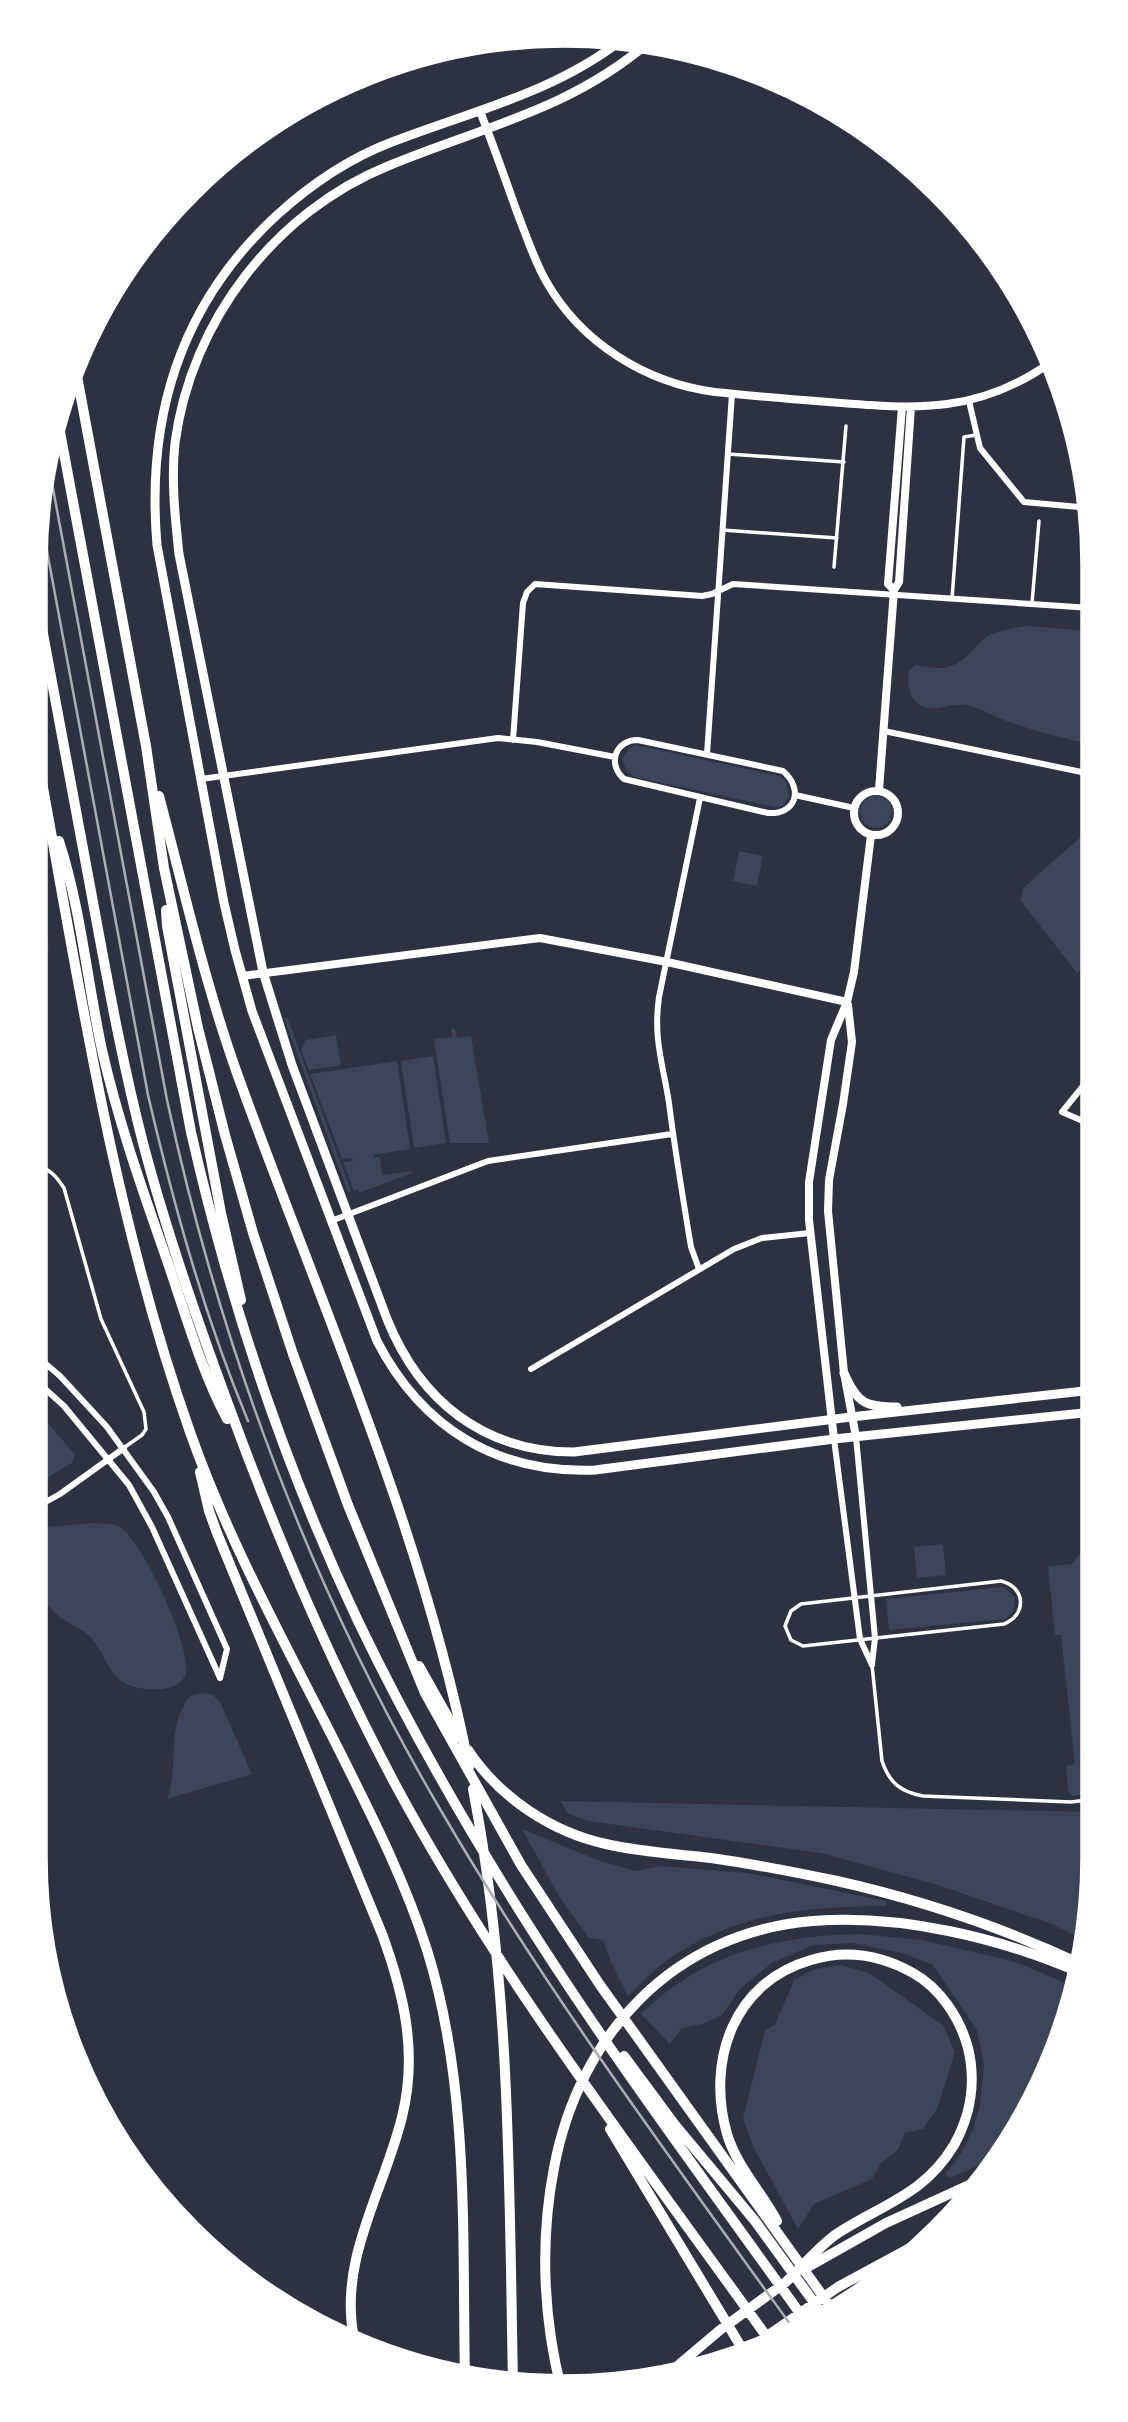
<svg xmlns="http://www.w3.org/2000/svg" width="1128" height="2422" viewBox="0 0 1128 2422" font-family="Rubik,sans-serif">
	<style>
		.green { fill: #3c4559 }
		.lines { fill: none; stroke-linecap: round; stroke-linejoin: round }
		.stream { stroke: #4f5d75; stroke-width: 2.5 }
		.service { stroke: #fff; stroke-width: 3.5 }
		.minor { stroke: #fff; stroke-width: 6 }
		.tertiary { stroke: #fff; stroke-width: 8 }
		.secondary { stroke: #fff; stroke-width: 9 }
		.motorway { stroke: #fff; stroke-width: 10 }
		.rail { stroke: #abadb3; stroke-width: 2.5 }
		.rim { fill: none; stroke: #fff; stroke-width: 3.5 }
	</style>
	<rect width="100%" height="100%" fill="#2d3142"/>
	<path class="green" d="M1029 626 1091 631V744C1064 739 1038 732 1012 723 997 718 983 709 967 705 952 702 934 714 920 705 908 697 907 683 909 671L916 665C939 669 950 672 969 654 974 649 979 643 985 638 997 630 1014 628 1029 626Z
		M635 745 780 776 786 782 789 796 782 806 775 807 635 777 627 772 622 759 629 749Z
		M860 812a16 16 0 1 1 32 0a16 16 0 1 1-32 0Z
		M1091 828 1092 963 1077 973 1020 900 1024 887Z
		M739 851 763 856 757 886 733 881Z
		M33 865 49 949 33 965Z
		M287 1017 351 1191 348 1193 284 1018Z
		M451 1028 455 1029 457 1038 471 1036 489 1143H450L434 1039 452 1037Z
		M336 1035 341 1065 309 1070 301 1050 306 1040Z
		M433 1056 446 1143 414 1148 401 1061Z
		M397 1061 410 1149 373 1155V1158L380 1157 382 1175 412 1171V1173L359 1193 358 1189 354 1191 343 1162 353 1161 352 1158 342 1159 310 1074Z
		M33 1409 43 1417 75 1455 73 1462 33 1487Z
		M1094 1518 1095 1793 1073 1796 1068 1791 1066 1766 1075 1764 1061 1635H1055L1048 1566 1072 1564 1084 1548 1081 1519Z
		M94 1523C102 1524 113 1523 120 1527 141 1538 196 1655 185 1676 178 1689 161 1690 147 1689 108 1686 112 1663 92 1639 83 1628 71 1626 61 1618 51 1610 45 1600 33 1593V1528Z
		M943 1544 946 1575 917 1578 914 1547Z
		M1002 1587 1008 1590 1015 1598 1014 1611 1005 1619 889 1630 886 1599Z
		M202 1693 213 1695 220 1702 252 1774 167 1799C180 1765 165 1727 190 1696Z
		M561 1801 1095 1812V1858L1087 1941 1049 1923 938 1885 821 1853 588 1821 567 1813Z
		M522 1829 600 1861 636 1871 661 1866 748 1873 886 1901 887 1906C805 1907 738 1912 669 1959 654 1969 641 1984 628 1996L611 1962 603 1940 589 1938 560 1898Z
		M860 1934 922 1940 1016 1962 1077 1988 1054 2061 993 2159 950 2178 945 2174 961 2154 973 2129 980 2105 984 2066 977 2030 933 1965 902 1953 852 1943 813 1945 772 1963 741 1988 722 2015 703 2024 682 2028 670 2044 641 2014C703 1953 775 1936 860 1934Z
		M841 1965 869 1973 943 2025 955 2052 937 2109 923 2129 905 2133 898 2150 881 2163 872 2179 814 2204 798 2229 754 2148 743 2118 765 2030 775 2025 794 1980 815 1969Z"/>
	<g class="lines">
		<path class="stream" d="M33 989 37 971 45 956"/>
		<path class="service" d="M728 454 844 462
			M722 530 837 538
			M834 567 846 426
			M952 599 964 437 976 435
			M1032 603 1039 521
			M33 1166C49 1167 56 1176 64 1188L101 1319 144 1412 146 1429 142 1435 125 1447
			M1001 1581C1026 1587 1027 1615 1004 1624L803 1646 791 1640 785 1626 791 1611 801 1604Z
			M872 1665 882 1761C889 1782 900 1792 923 1796L1071 1802 1095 1799"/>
		<path class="minor" d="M969 401 980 448 1024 502 1090 508
			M884 731 1091 774
			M513 740 523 603 527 592 535 584 702 596 712 594 733 584 1091 608
			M638 740 783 771C804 789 796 815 768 813L624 779C607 764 615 740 638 740Z
			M707 754 732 394
			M201 779 498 738 537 742 615 757
			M795 795 854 808
			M1092 1075 1062 1112 1092 1125
			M331 1221 488 1161 672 1134
			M1093 1246 1088 1251 1086 1259 1093 1270
			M699 1269 691 1247C683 1199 675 1151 669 1103 663 1064 653 1039 659 997L700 798
			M33 1353 60 1376 107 1427 154 1492 168 1517 227 1649 220 1678
			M531 1369 734 1249 762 1238 810 1233
			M33 1378 64 1406 129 1485 152 1527 220 1678
			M856 1437 875 1638 872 1664
			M834 1439 860 1639 872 1665
			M33 1509 60 1494 124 1448"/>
		<path class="tertiary" d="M480 111C493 145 505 178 517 212 526 235 534 260 546 281 581 343 646 383 715 392 753 396 790 399 828 402 915 409 979 415 1054 360
			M894 590 888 584 902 407
			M879 790 894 590 899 582 911 407
			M854 813a22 22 0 1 1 44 0a22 22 0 1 1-44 0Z
			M242 976 540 938 667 962 847 1002
			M848 1005 852 1042 843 1104 829 1180 828 1211 844 1373 856 1437
			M834 1439 809 1220V1182L831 1040 847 1002 854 972 871 835"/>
		<path class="secondary" d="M623 39C554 93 472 111 392 142 350 158 310 185 277 215 180 304 146 417 157 545L224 903 235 950 252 1011 377 1341C422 1428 497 1474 595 1470L834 1439 1093 1412
			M649 42C570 110 482 127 388 166 275 212 191 321 175 443 171 480 175 517 179 554L263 972 292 1065 387 1319C420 1401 484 1452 574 1452L851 1417 1093 1390
			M844 1373C857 1403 865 1407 897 1407"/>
		<path class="motorway" d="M74 360 146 746 164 868 198 1028 225 1135 253 1233 293 1354 348 1505 425 1693 521 1865 600 1985 835 2313
			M57 416 191 1132C229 1300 284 1465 358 1621 402 1713 453 1803 506 1889 599 2040 706 2182 809 2326
			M33 580C52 682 71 784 90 886 106 972 121 1058 143 1143 168 1238 200 1329 234 1420 280 1545 333 1667 395 1784 501 1981 640 2159 769 2340
			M33 733C77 968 110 1206 190 1432 230 1546 290 1652 344 1760 375 1822 406 1884 427 1950 470 2088 462 2236 465 2379
			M159 796C184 890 205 984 238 1076 320 1304 422 1528 469 1767
			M59 841C81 909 87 980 102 1050 119 1125 145 1197 170 1269 187 1319 202 1372 227 1419
			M166 910 167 926 221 1213 241 1300
			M200 1472 209 1511 217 1533 382 1934C404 1994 418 2053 402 2117 384 2191 338 2260 354 2338
			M419 1666 459 1737
			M468 1750C499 1797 551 1832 606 1844 640 1852 676 1854 711 1858 753 1864 795 1872 837 1881 922 1900 1004 1928 1083 1965
			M473 1789C511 1986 509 2185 513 2384
			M624 2056 675 2125 755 2221 826 2319
			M610 2129 743 2350
			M777 2221C761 2191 737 2167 727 2134 706 2060 734 1982 811 1960 847 1949 881 1955 913 1973 940 1988 960 2018 968 2048 976 2081 971 2115 954 2145 925 2194 883 2204 838 2233 820 2245 804 2265 788 2280
			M808 2267 886 2223 980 2180
			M750 2348 838 2287 923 2241
			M662 2379 720 2330 786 2282
			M561 2388C543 2317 540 2240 554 2168 579 2035 673 1932 813 1921 901 1914 1001 1938 1081 1973"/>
		<path class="rail" d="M46 451 167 1100C221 1349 311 1589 440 1809 546 1991 672 2160 795 2331
			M39 508 148 1095C174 1206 204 1315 248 1421"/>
	</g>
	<path d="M0 0H1128V2422H0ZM564 46H564A518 518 0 0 1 1082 564V1858A518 518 0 0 1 564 2376H564A518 518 0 0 1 46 1858V564A518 518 0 0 1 564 46Z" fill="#fff" fill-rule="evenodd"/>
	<path class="rim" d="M564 46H564A518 518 0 0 1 1082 564V1858A518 518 0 0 1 564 2376H564A518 518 0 0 1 46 1858V564A518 518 0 0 1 564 46Z"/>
</svg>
